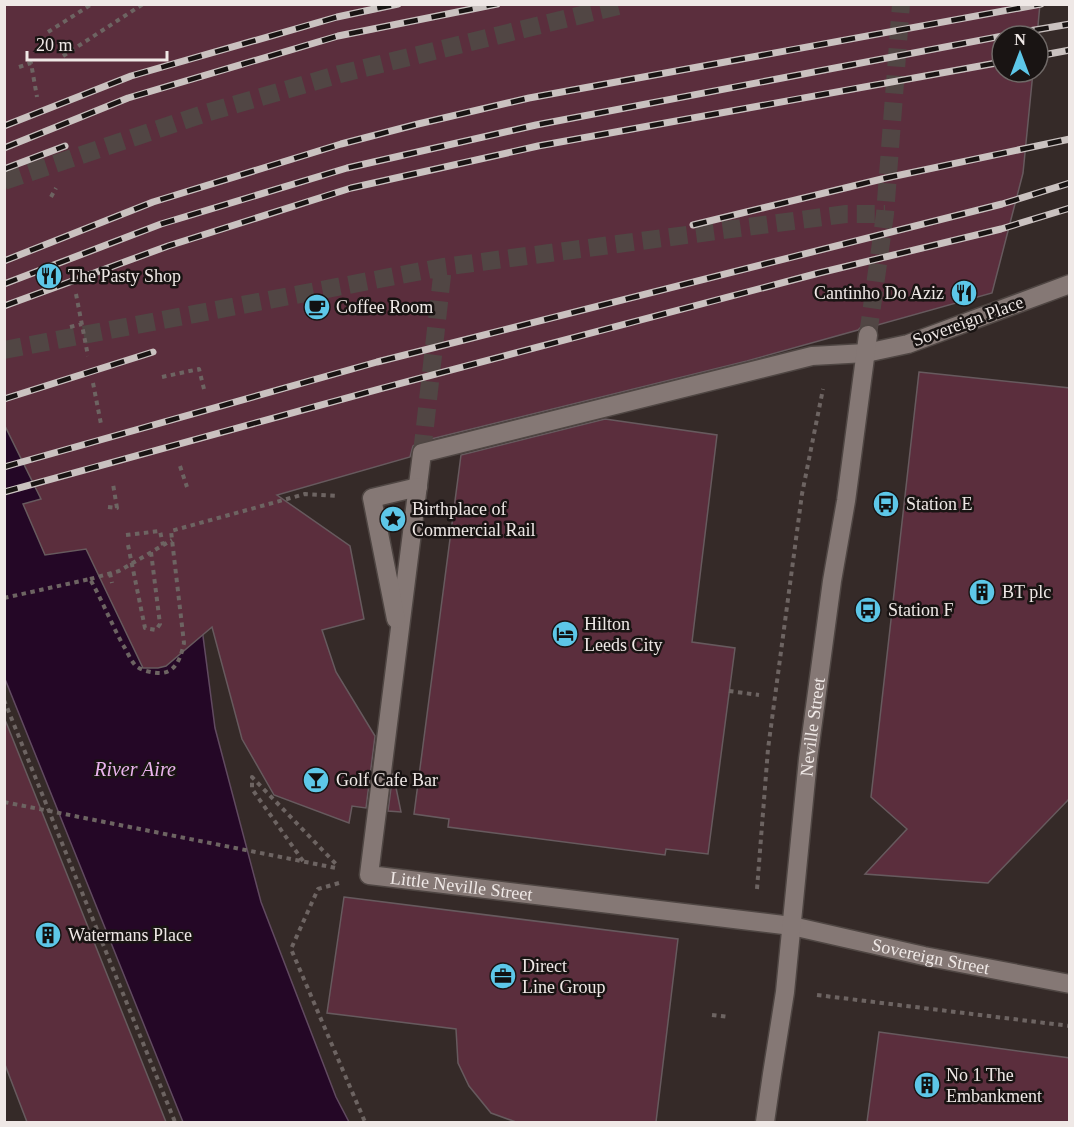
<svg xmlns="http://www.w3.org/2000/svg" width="1074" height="1127" viewBox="0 0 1074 1127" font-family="'Times New Roman',serif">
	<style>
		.water { fill: #240726; stroke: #614a60; stroke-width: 1.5 }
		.building { fill: #5b2e3d; stroke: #675a5e; stroke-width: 1.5 }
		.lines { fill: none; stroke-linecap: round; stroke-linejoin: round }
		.minor-tunnel { stroke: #514644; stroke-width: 18; stroke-dasharray: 18 9; stroke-linecap: butt }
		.minor-casing { stroke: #4f4643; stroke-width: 21 }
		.path { stroke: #6d6462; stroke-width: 4; stroke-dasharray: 4.5 4.5; stroke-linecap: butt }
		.minor { stroke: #857875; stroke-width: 18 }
		.rail-casing { stroke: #cac2c0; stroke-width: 7 }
		.rail { stroke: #191413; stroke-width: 4.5; stroke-dasharray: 14; stroke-linecap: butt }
		.path-bridge { stroke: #6d6462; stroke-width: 4; stroke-dasharray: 4.5 4.5; stroke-linecap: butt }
		.labels { text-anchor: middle; stroke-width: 5; stroke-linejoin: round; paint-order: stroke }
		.poi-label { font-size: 18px; fill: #efe8e6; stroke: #191413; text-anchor: start }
		.street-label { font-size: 18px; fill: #efe8e6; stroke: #191413 }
		.water-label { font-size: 20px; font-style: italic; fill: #eab3ec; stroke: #191413 }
	</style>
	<rect width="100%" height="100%" fill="#352a28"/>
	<path class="water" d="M4 277 191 544 215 728 261 902 336 1097 349 1122H183L5 679Z"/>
	<path class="building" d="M4 4H1040L1037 36H1002V72H1033L1023 173 992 293 874 326 869 324H864L858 330 747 361 419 442 413 446 410 457 277 495 350 546 364 619 322 630 336 672 375 736 366 808 352 806 349 823 274 795 242 739 212 627 166 666 158 668H143L86 549 45 555 23 504 41 499 4 424Z
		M919 372 1070 388V798L988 883 865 874 907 829 871 797Z
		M605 419 717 435 692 642 735 648 708 854 666 849 665 855 448 827 449 819 414 814 461 455Z
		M4 722H6L166 1122H27L4 1062Z
		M393 773 401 812 388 811Z
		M344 897 678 939 656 1122H516L491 1113 469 1086 458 1063 456 1029 327 1013Z
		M879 1032 1070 1058V1122H867Z"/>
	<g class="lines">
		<path class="minor-tunnel" d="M4 181 206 113 340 74 626 4
			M868 335 885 214 901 4
			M4 350 443 267 846 214H885
			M422 453 443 267"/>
		<defs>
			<g id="minor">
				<path id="s1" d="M1070 284 908 344 866 353 812 356 422 453 369 875 792 926 924 956 1070 984"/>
				<path d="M396 619 372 498 418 487"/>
				<path id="s2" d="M765 1122 772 1074 785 992 808 759 832 581 846 501 868 335"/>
			</g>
		</defs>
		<use href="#minor" class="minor-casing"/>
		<path class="path" d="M48 32 92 4
			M63 56 143 4
			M19 67 31 63 37 97
			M51 197 56 188
			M76 294 88 356
			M70 327 82 324
			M162 377 199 369 205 393
			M93 383 101 424
			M180 466 187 487
			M108 507 117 508 113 484
			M126 535 160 531 163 545
			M110 573 112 583
			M90 579 119 571 172 540
			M4 598 90 579C102 600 111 623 123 645 127 651 130 659 135 665 141 671 153 673 161 673 177 672 181 656 184 643L171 531 305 494 338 496
			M729 691 759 695
			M4 700 175 1122
			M4 802 336 868
			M303 861 252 789V777L336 864
			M339 883 318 889 291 949 365 1122
			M757 889 768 749 802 494 823 389
			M817 995 1070 1026
			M712 1015 729 1017"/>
		<use href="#minor" class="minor"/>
		<defs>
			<path id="rail" d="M1038 56 1070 50
				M4 126 131 76 337 17 398 4
				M4 148 128 98 338 36 497 4
				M4 169 65 146
				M693 225 886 178 1070 139
				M4 261 153 202 341 144 418 124 529 98 1041 4
				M4 284 161 224 347 168 536 125 1023 32 1070 24
				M4 306 168 246 351 188 538 146 1002 62
				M4 399 153 352
				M4 467 377 362 1002 204 1070 183
				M4 492 379 389 819 273 1001 229 1070 208"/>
		</defs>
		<use href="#rail" class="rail-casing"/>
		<use href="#rail" class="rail"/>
		<path class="path-bridge" d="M128 545 145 628 156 630 160 624 151 552"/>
	</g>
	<defs>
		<symbol id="restaurant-disc" viewBox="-11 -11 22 22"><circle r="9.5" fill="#5dc7e8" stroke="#191413"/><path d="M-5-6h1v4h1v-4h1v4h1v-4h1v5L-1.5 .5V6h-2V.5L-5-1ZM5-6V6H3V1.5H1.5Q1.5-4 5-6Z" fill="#111"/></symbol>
		<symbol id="cafe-disc" viewBox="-11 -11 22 22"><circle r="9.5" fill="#5dc7e8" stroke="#191413"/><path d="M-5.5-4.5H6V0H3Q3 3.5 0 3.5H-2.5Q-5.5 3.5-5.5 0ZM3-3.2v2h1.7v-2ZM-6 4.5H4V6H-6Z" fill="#111"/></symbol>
		<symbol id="bus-disc" viewBox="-11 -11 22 22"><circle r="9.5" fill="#5dc7e8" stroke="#191413"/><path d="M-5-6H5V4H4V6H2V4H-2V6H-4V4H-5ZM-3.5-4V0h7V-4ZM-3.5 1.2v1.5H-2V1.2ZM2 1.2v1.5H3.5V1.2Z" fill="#111"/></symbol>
		<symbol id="sight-disc" viewBox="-11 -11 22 22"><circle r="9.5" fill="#5dc7e8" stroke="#191413"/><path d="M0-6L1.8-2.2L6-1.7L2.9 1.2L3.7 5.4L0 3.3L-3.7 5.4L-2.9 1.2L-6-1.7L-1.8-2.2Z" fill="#111"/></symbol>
		<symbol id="building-disc" viewBox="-11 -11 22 22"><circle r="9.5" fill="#5dc7e8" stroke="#191413"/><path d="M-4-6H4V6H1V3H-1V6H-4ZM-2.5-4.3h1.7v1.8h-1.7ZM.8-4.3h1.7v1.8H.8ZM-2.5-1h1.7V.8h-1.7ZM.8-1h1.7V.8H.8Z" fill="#111"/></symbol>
		<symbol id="hotel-disc" viewBox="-11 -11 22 22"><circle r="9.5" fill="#5dc7e8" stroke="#191413"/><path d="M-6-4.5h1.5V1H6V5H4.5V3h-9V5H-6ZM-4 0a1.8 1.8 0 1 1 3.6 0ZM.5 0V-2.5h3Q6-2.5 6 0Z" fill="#111"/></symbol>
		<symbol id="bar-disc" viewBox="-11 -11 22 22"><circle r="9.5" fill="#5dc7e8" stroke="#191413"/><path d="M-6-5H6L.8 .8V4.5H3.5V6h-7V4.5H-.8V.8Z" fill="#111"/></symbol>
		<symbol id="office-disc" viewBox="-11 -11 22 22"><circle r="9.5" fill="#5dc7e8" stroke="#191413"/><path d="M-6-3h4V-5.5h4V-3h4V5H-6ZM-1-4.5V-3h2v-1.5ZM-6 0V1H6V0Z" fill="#111"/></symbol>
	</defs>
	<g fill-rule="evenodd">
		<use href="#restaurant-disc" x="34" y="261" width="30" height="30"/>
		<use href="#restaurant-disc" x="949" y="278" width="30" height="30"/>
		<use href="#cafe-disc" x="302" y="292" width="30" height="30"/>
		<use href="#bus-disc" x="871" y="489" width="30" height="30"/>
		<use href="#sight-disc" x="378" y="504" width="30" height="30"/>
		<use href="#building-disc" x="967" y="577" width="30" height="30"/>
		<use href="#bus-disc" x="853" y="595" width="30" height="30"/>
		<use href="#hotel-disc" x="550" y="619" width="30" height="30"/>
		<use href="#bar-disc" x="301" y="765" width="30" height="30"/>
		<use href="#building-disc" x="33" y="920" width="30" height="30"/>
		<use href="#office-disc" x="488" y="961" width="30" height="30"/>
		<use href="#building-disc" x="912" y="1070" width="30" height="30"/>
	</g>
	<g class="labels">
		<g class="poi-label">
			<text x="68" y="282">The Pasty Shop</text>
			<text x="944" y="299" text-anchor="end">Cantinho Do Aziz</text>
			<text x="336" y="313">Coffee Room</text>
			<text x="906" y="510">Station E</text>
			<text x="412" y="515">Birthplace of<tspan x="412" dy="21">Commercial Rail</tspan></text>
			<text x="1002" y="598">BT plc</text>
			<text x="888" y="616">Station F</text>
			<text x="584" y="630">Hilton<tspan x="584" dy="21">Leeds City</tspan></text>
			<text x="336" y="786">Golf Cafe Bar</text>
			<text x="68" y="941">Watermans Place</text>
			<text x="522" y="972">Direct<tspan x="522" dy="21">Line Group</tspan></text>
			<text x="946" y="1081">No 1 The<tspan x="946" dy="21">Embankment</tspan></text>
		</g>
		<g class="street-label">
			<text transform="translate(968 321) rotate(-20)" y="6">Sovereign Place</text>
			<text dy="6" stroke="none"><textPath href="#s2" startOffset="398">Neville Street</textPath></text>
			<text dy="6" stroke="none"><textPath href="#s1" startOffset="1190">Little Neville Street</textPath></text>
			<text dy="6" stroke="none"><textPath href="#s1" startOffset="1665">Sovereign Street</textPath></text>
		</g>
		<g class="water-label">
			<text x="135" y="776">River Aire</text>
		</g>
	</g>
	<rect width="1074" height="1127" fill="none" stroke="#efe8e6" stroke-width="12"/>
	<g transform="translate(1020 54)"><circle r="28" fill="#191413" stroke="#6f6967" stroke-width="1.5"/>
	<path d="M0-4.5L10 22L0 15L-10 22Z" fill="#5dc7e8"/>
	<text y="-9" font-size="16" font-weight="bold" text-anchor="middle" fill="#efe8e6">N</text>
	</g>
	<path d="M27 51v9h140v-9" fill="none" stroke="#efe8e6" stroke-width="3"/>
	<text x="36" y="51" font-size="18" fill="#efe8e6" stroke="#191413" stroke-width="4.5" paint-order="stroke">20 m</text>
</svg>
